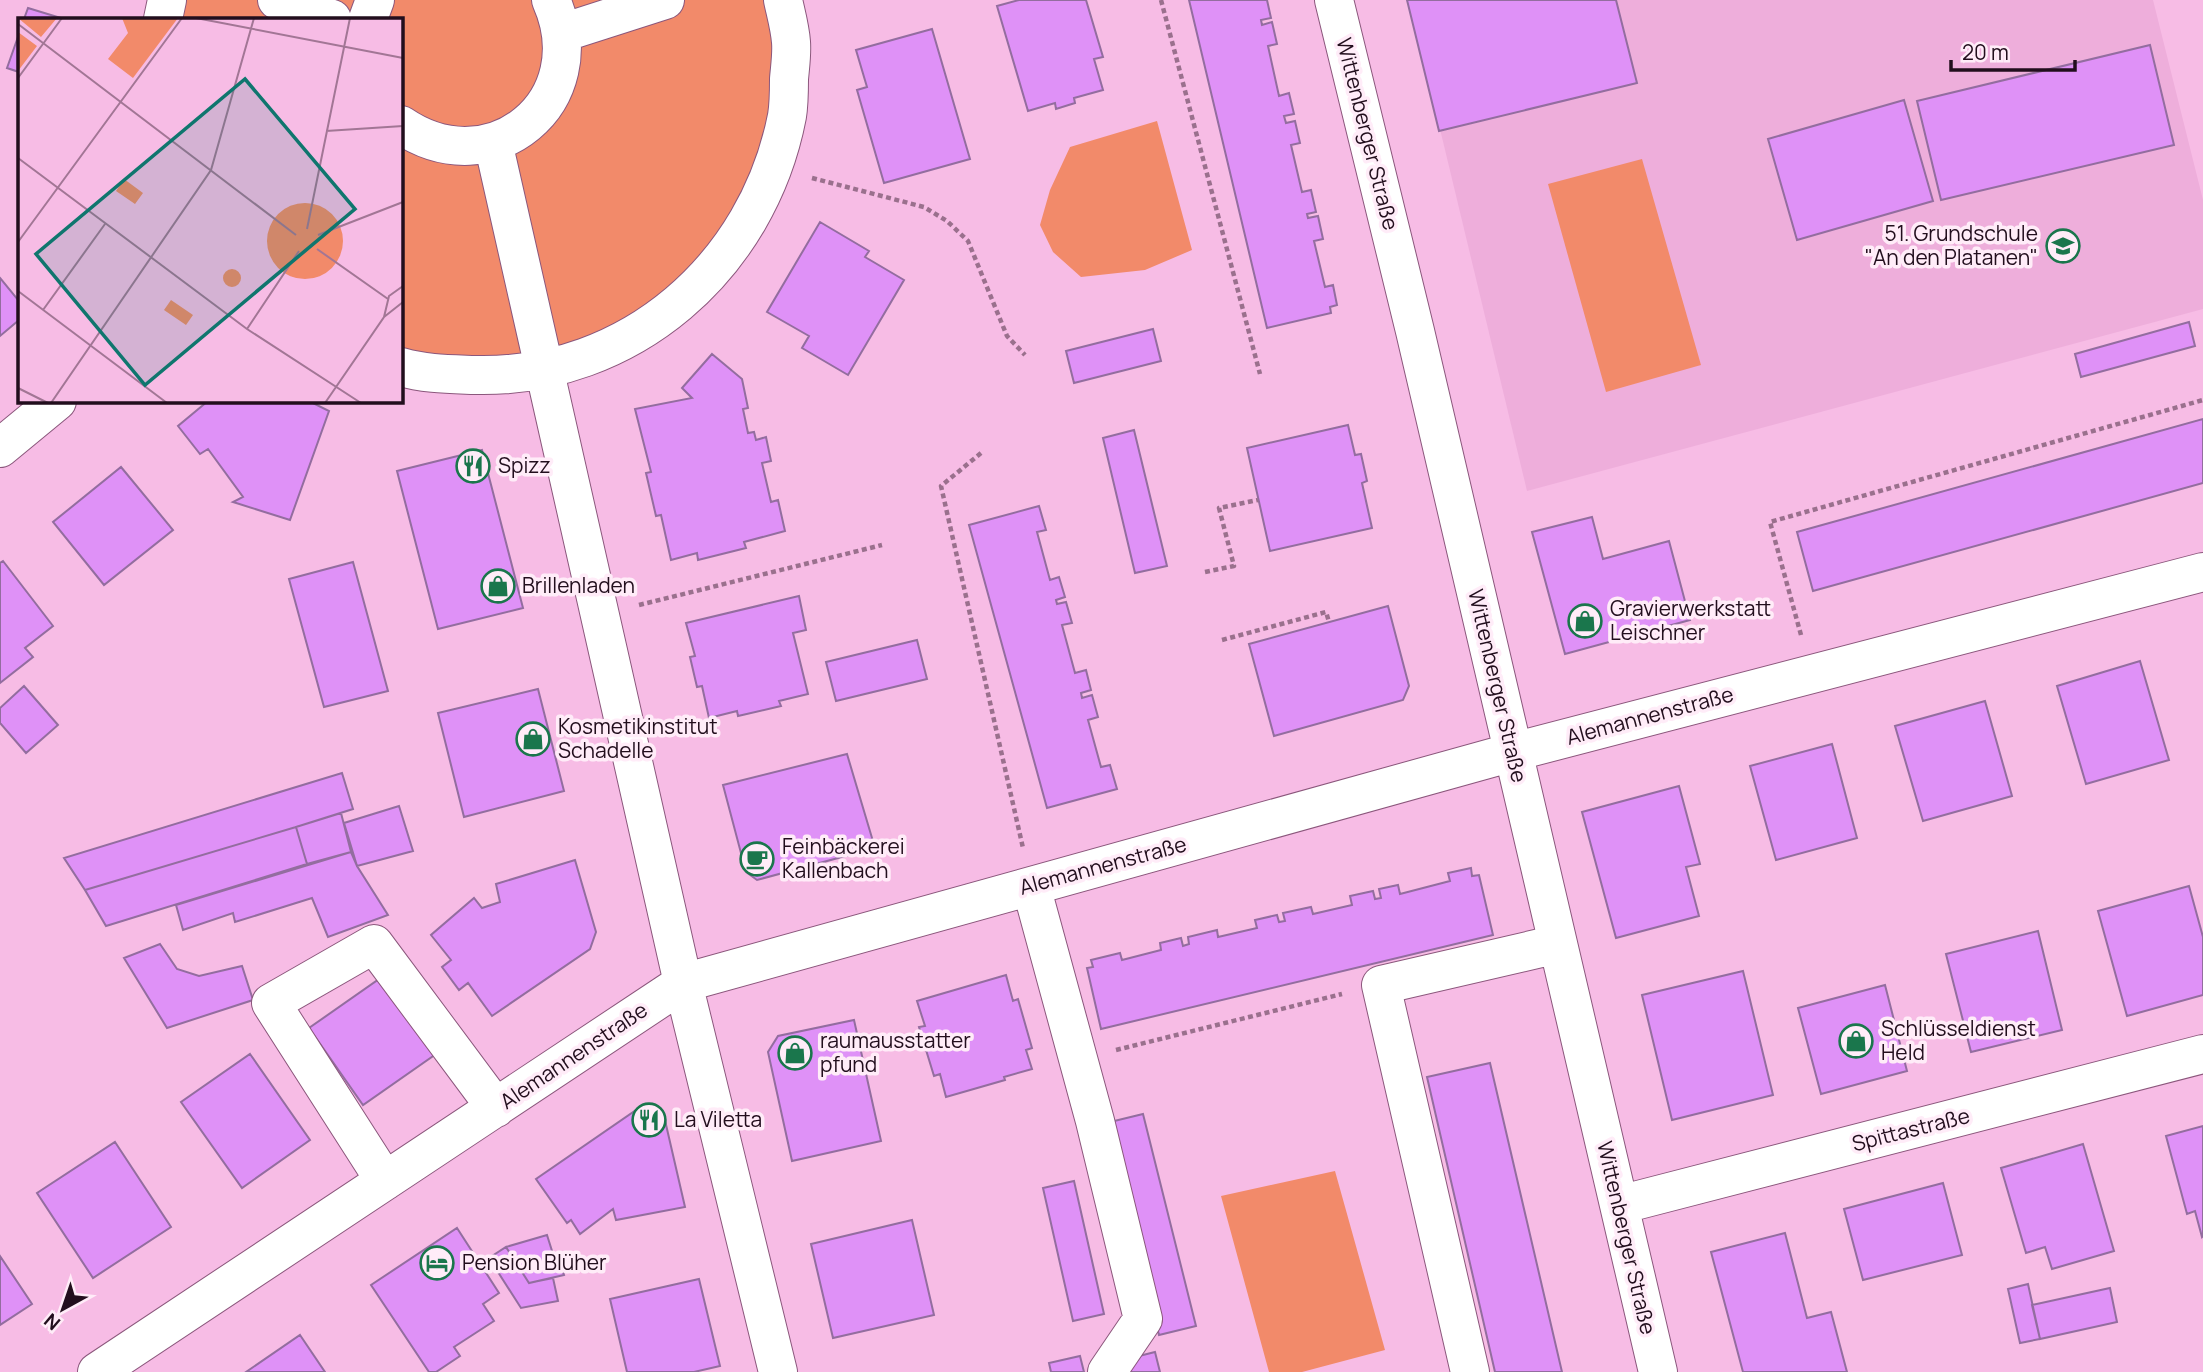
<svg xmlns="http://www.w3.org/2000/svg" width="2203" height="1372" viewBox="0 0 2203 1372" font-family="Manrope,sans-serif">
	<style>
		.built { fill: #eeaedb }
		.green { fill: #f28a6a }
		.building { fill: #df91f7; stroke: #936d9f; stroke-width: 2 }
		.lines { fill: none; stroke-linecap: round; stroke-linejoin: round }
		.minor-casing { stroke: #8b577c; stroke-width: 40 }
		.path { stroke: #9a708d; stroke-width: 4.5; stroke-dasharray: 5 3.5; stroke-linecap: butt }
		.minor { stroke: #fff; stroke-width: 38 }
		.labels { text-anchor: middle; stroke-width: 7; stroke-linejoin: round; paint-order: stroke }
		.street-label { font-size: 21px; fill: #220e1d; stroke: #ffecf8 }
		.poi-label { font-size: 21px; fill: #220e1d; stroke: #ffecf8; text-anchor: start }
		.inset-road { fill: none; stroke: #a27695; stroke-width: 2 }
		.view { fill: #0f766e; fill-opacity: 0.15; stroke: #0f766e; stroke-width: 3.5 }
		.inset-edge { fill: none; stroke: #220e1d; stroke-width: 3.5 }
	</style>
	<rect width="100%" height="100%" fill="#f7bce5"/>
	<path class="built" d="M1409 0H2153L2203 200V309L1527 491Z"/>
	<path class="green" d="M177 0H770L776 89 756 177 679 289 562 355 401 358V19H174Z
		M1157 121 1192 250 1145 270 1081 277 1053 252 1040 225 1050 190 1070 147Z
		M1642 159 1701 365 1606 392 1548 184Z
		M1335 1171 1385 1350 1302 1372H1269L1221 1196Z"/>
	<path class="building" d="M1019 0H1086L1103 57 1094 59 1103 90 1074 98 1075 103 1056 109 1055 103 1028 111 997 6Z
		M1189 0H1267L1271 18 1261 20 1262 25 1272 22 1277 44 1268 46 1279 96 1289 93 1294 114 1284 116 1286 123 1295 121 1300 143 1291 145 1302 192 1311 190 1316 212 1307 214 1308 218 1318 216 1323 239 1314 241 1325 287 1333 285 1337 305 1330 307 1331 313 1267 328Z
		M1407 0H1616L1637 83 1439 131Z
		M28 8 64 19H24Z
		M932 29 970 159 884 183 857 90 867 87 856 50Z
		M19 34V72L7 68Z
		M2150 45 2174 145 1941 200 1917 101Z
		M1904 100 1933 201 1797 240 1768 139Z
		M820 222 869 251 865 257 904 280 848 375 802 348 809 336 767 312Z
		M0 278 19 301V320L0 336Z
		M2189 322 2195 346 2081 377 2075 354Z
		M1153 329 1161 361 1074 383 1066 351Z
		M712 354 742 379 748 408 743 409 748 433 754 432 756 440 766 437 771 461 762 463 771 502 778 500 785 531 744 542 746 548 698 560 697 553 671 560 661 515 656 516 646 473 651 472 635 409 692 398 682 388Z
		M208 401H309L329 411 290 520 233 502 243 497 208 449 200 454 178 426Z
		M2203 419V483L1813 591 1797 532Z
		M1348 425 1355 455 1361 454 1367 481 1362 483 1372 528 1270 551 1247 448Z
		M1134 430 1167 566 1135 573 1103 438Z
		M482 450 523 608 438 629 397 471Z
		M121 467 173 530 104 585 53 522Z
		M1039 506 1046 530 1037 532 1050 580 1059 577 1065 597 1056 600 1057 604 1066 602 1072 623 1062 625 1075 673 1086 670 1091 690 1081 693 1082 698 1092 695 1098 717 1088 720 1101 767 1110 765 1117 789 1047 808 969 525Z
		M1592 517 1603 559 1669 541 1690 620 1565 654 1532 532Z
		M3 561 53 626 25 648 33 657 0 683V563Z
		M353 562 388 691 324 707 289 579Z
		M799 596 806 630 793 633 808 694 779 701 781 706 738 716 737 711 709 718 702 686 697 687 690 657 695 656 686 623Z
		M1388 606 1409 686 1403 700 1274 736 1249 644Z
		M917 640 927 679 836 701 826 662Z
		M2140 661 2169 760 2086 784 2057 686Z
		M24 686 58 725 26 753 0 723V708Z
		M538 689 564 791 464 817 438 713Z
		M1985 701 2012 796 1923 821 1895 726Z
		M1832 744 1857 838 1776 860 1750 766Z
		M847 754 875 848 757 880 746 872 723 785Z
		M342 773 353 809 296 827 85 890 64 858Z
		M1679 786 1700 864 1686 867 1699 916 1616 938 1582 812Z
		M399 806 413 851 357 866 344 823Z
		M341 813 351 852 307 864 296 827Z
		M296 827 307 864 106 926 85 890Z
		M351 852 357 866 388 915 328 937 312 898 235 922 233 913 183 930 176 905Z
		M575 860 596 932 590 949 492 1016 468 983 459 990 442 967 451 960 431 935 474 898 482 908 500 902 496 884Z
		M1471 868 1472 876 1479 875 1493 935 1101 1029 1087 968 1093 967 1091 960 1120 953 1122 960 1161 950 1160 943 1181 938 1183 946 1189 944 1188 937 1217 930 1218 937 1257 928 1255 920 1277 915 1279 922 1285 921 1283 913 1311 907 1313 914 1352 905 1350 896 1373 891 1375 899 1381 898 1379 889 1398 885 1400 894 1450 881 1448 873Z
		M2189 886 2203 937V995L2127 1016 2098 911Z
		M2038 931 2062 1030 1971 1052 1946 954Z
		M160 944 177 969 199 976 242 966 253 1000 167 1028 124 958Z
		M1743 971 1773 1095 1672 1120 1642 995Z
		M1006 975 1013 1001 1018 999 1032 1048 1026 1050 1032 1069 1004 1077 1005 1080 946 1097 940 1074 934 1076 919 1027 925 1026 917 1001Z
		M382 977 436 1054 363 1105 309 1028Z
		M1885 985 1907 1071 1821 1094 1798 1008Z
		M854 1020 881 1141 792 1161 768 1052 778 1036Z
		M250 1054 310 1140 242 1188 181 1102Z
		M1490 1063 1562 1372H1495L1427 1077Z
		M642 1106 664 1116 685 1207 616 1220 613 1209 580 1234 571 1220 567 1223 536 1179Z
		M1143 1114 1196 1326 1159 1335 1106 1123Z
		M2203 1126V1236L2202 1237 2195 1211 2187 1214 2166 1136Z
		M115 1142 171 1227 93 1278 37 1193Z
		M2083 1144 2114 1251 2052 1269 2045 1247 2026 1253 2001 1168Z
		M1074 1181 1104 1314 1073 1321 1043 1188Z
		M1943 1183 1962 1255 1863 1280 1844 1209Z
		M912 1220 934 1315 833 1338 811 1244Z
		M457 1228 499 1293 483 1304 494 1321 454 1347 460 1356 436 1372H429L371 1285Z
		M1785 1233 1807 1318 1831 1312 1847 1372H1743L1711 1252Z
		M547 1235 553 1254 557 1253 564 1275 529 1283 506 1247Z
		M506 1247 529 1283 553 1278 558 1301 521 1308 489 1258Z
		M0 1256 32 1304 0 1325Z
		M699 1279 720 1366 694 1372H627L610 1299Z
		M2028 1284 2040 1339 2020 1343 2008 1289Z
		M2110 1288 2117 1322 2040 1339 2032 1305Z
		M300 1335 325 1372H246Z
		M1155 1352 1160 1372H1126L1123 1360Z
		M1080 1356 1084 1372H1051L1049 1363Z"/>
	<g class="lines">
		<defs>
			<path id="minor" d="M277 0 332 19
				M1334 0 1415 331 1658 1372
				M163 19 167 0
				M368 19 375 0
				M562 33 665 0
				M401 125C492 187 596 101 551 0
				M493 142 683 983 778 1372
				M401 367C425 374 449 374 475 375 630 379 758 266 787 116 789 104 789 91 789 79 790 67 792 54 791 42 790 28 786 14 783 0
				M0 448 57 401
				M1031 886 1095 1121 1143 1319 1107 1372
				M385 1181 271 1003 374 944 496 1108
				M1619 1205 2203 1054
				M97 1372 683 983 1513 752 2203 572
				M1470 1372 1381 985 1558 944"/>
		</defs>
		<use href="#minor" class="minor-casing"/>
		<path class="path" d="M1161 0 1260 374
			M812 178 924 207 947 221 968 241 1007 336 1025 355
			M981 453 941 486 1023 848
			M1205 572 1234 566 1219 508 1258 500
			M639 605 882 545
			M1801 635 1770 522 2203 400
			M1222 640 1326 612 1329 622
			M1116 1050 1342 994"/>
		<use href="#minor" class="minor"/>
	</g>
	<defs>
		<symbol id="school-ring" viewBox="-11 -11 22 22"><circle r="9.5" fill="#ffecf8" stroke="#1a764c" stroke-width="1.5"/><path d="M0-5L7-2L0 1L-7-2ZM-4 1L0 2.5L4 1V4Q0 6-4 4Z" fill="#1a764c"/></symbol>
		<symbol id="restaurant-ring" viewBox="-11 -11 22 22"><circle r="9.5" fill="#ffecf8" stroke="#1a764c" stroke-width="1.5"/><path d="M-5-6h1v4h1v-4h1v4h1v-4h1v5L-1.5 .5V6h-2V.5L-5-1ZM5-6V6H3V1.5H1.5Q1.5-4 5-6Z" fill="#1a764c"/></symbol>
		<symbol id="shop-ring" viewBox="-11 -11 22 22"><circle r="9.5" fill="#ffecf8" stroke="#1a764c" stroke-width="1.5"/><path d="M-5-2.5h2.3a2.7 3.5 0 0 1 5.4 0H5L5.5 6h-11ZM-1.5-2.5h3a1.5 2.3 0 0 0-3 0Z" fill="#1a764c"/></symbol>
		<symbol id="cafe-ring" viewBox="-11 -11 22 22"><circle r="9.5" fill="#ffecf8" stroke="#1a764c" stroke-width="1.5"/><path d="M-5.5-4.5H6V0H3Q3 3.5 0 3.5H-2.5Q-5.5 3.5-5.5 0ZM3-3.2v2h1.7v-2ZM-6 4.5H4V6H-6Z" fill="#1a764c"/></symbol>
		<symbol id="hotel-ring" viewBox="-11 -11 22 22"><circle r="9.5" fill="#ffecf8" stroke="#1a764c" stroke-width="1.5"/><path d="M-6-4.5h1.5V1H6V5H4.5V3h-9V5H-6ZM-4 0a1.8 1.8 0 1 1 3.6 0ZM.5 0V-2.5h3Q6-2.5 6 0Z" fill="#1a764c"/></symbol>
	</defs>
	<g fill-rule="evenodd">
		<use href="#school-ring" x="2044" y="227" width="38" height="38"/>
		<use href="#restaurant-ring" x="454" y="447" width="38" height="38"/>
		<use href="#shop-ring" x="479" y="567" width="38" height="38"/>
		<use href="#shop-ring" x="1566" y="602" width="38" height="38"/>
		<use href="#shop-ring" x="514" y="720" width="38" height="38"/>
		<use href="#cafe-ring" x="738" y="840" width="38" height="38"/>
		<use href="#shop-ring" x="1837" y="1022" width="38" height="38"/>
		<use href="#shop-ring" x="776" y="1034" width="38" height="38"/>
		<use href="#restaurant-ring" x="630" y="1101" width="38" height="38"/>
		<use href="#hotel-ring" x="418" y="1244" width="38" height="38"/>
	</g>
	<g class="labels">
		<g class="street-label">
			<text transform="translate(1367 134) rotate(76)" y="7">Wittenberger Straße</text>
			<text transform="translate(1497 686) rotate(77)" y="7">Wittenberger Straße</text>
			<text transform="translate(1650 716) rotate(-15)" y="7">Alemannenstraße</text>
			<text transform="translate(1103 866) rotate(-15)" y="7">Alemannenstraße</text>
			<text transform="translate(574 1056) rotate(-34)" y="7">Alemannenstraße</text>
			<text transform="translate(1911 1130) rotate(-14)" y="7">Spittastraße</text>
			<text transform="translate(1626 1238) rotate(77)" y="7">Wittenberger Straße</text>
		</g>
		<g class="poi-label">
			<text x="2038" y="241" text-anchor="end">51. Grundschule<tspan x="2038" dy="24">"An den Platanen"</tspan></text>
			<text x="498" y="473">Spizz</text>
			<text x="522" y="593">Brillenladen</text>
			<text x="1610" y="616">Gravierwerkstatt<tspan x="1610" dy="24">Leischner</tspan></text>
			<text x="558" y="734">Kosmetikinstitut<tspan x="558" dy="24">Schadelle</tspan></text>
			<text x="782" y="854">Feinbäckerei<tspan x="782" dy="24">Kallenbach</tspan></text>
			<text x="1881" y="1036">Schlüsseldienst<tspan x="1881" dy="24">Held</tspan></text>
			<text x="820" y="1048">raumausstatter<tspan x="820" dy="24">pfund</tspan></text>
			<text x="674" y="1127">La Viletta</text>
			<text x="462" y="1270">Pension Blüher</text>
		</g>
	</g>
	<g transform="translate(18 18)">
		<rect width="385" height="385" fill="#f7bce5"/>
		<path d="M0 0H39L23 19ZM104 0H160L115 60 90 41 110 15ZM0 14 19 28 0 53ZM106 161 125 175 117 186 98 173ZM249 223a38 38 0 1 1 76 0a38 38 0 1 1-76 0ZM205 260a9 9 0 1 1 18 0a9 9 0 1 1-18 0ZM153 282 175 297 168 307 146 292Z" fill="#f28a6a"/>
		<path class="inset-road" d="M178 0 385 40M0 6 278 217M0 60 44 0M308 113 385 108M0 140 229 311 343 385M289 211 332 0M300 217 385 184M0 224 164 0M299 231 370 281M0 273 149 385M25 292 87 206M366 299 385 284M229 311 281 233M0 370 30 385M33 385 193 152 236 0M307 385 366 299 371 278 385 268"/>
		<path class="view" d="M227 61 337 191 127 367 18 236Z"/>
		<rect width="385" height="385" class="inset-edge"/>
	</g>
	<g transform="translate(63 1309) rotate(220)" stroke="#ffecf8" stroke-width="5" paint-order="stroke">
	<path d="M0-5L12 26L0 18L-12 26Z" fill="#220e1d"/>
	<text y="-10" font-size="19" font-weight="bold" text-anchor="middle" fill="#220e1d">N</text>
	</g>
	<path d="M1951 60v10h124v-10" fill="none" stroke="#220e1d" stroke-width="3.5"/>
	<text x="1962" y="60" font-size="21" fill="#220e1d" stroke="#ffecf8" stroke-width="5" paint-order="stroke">20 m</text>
</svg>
